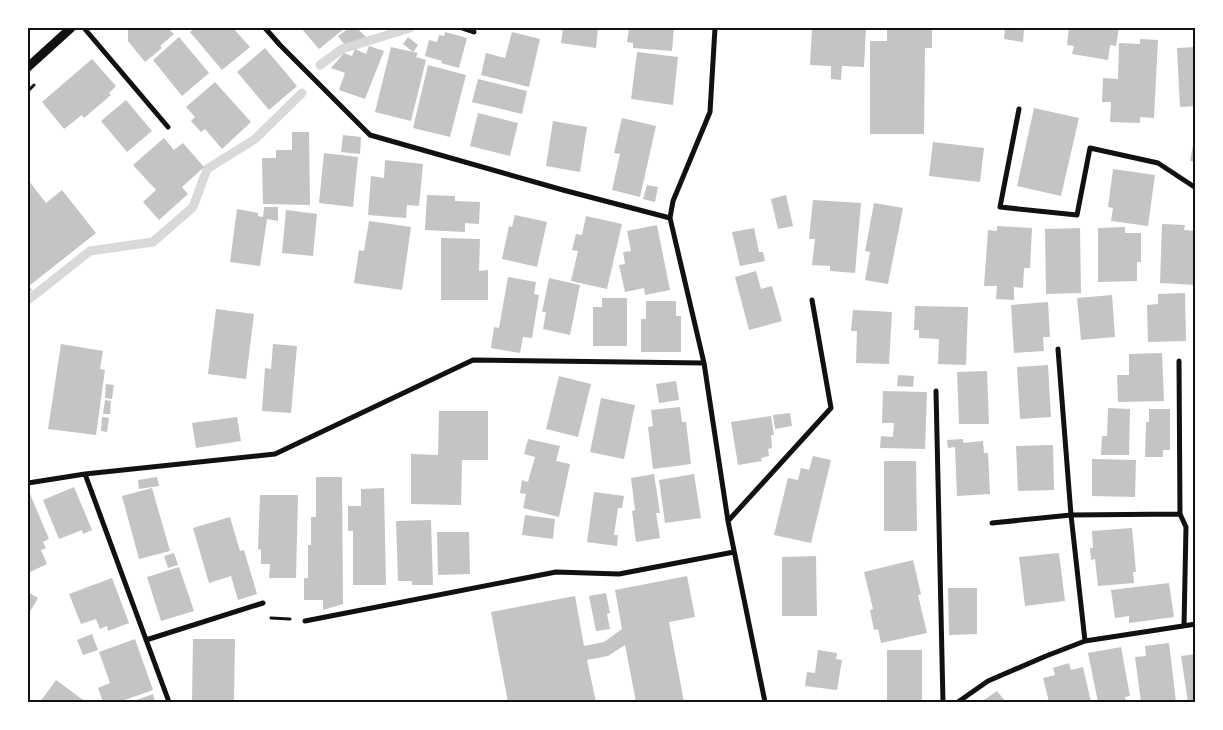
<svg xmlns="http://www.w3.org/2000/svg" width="1223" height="730" viewBox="0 0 1223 730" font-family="Overpass,sans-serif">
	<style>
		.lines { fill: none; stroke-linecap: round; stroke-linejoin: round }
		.stream { stroke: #d9d9d9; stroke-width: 9 }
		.building { fill: #c4c4c4 }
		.path { stroke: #111; stroke-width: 3 }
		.minor { stroke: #111; stroke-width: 5 }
		.tertiary { stroke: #111; stroke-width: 9 }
		.neatline { fill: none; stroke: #111; stroke-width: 2 }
	</style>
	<rect width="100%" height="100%" fill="#fff"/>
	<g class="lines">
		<path class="stream" d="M320 65 342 49 410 28
			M28 300 90 251 153 242 193 207 207 169 255 139 302 93"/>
	</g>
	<path class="building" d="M128 28H168L174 34 160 46 162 48 145 62 128 41Z
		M195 28H233L250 47 222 70 190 32Z
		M301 28H345L319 49Z
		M349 28H357L366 37 344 44 338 36Z
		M563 28H598L596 48 561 43Z
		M629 28H674L672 51 633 48V43L627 42Z
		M812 28H866L864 67 842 66 841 80 831 79V66L810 65Z
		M887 28H932V48H925L924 134H870V41H887Z
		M1005 28H1024L1023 42 1004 39Z
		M1069 28H1119L1116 46 1110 45 1108 60 1072 54 1074 46 1067 45Z
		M445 32 467 38 459 68 441 63 442 61 425 56 429 40 437 42 439 35 444 36Z
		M512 32 540 39 529 87 481 75 486 53 505 58Z
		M179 37 209 73 182 96 153 60Z
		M408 37 418 45 413 52 403 44Z
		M1140 39 1158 40 1154 118 1140 117V123L1110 122 1111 102H1102L1103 78 1118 79 1119 43 1140 44Z
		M369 46 384 51 365 99 339 90 345 73 331 68 344 53 352 56 355 49 366 54Z
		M391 47 418 53 416 57 426 60 411 121 375 112Z
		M1196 47V106L1180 107 1177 48Z
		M265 48 297 86 269 110 237 72Z
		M637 52 678 57 673 105 631 99Z
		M92 59 116 86 109 93 111 95 84 118 82 115 64 129 42 102Z
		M428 65 466 75 450 137 413 128Z
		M478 79 527 91 522 114 472 102Z
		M215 82 251 122 222 149 205 129 201 132 191 121 195 117 186 107Z
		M126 100 152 131 127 152 101 121Z
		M1034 108 1079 118 1061 196 1017 186Z
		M478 113 518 123 510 156 470 146Z
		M622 118 656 126 640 197 612 190 620 154 614 153Z
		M553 121 587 127 580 172 546 166Z
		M292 132H309L310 205 263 204 262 158H276V150H292Z
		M1195 134H1196V162L1190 161Z
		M343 135 361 137 360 154 341 152Z
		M164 138 174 150 183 143 204 167 182 187 188 194 159 220 143 202 156 190 133 165Z
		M933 142 984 148 980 182 929 176Z
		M324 153 358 157 353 207 319 203Z
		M385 160 423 164 419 206 407 205 406 218 368 215 371 176 384 178Z
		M1113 169 1155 175 1148 226 1111 221 1113 208 1108 207Z
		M28 180 46 203 62 190 96 233 29 286 32 290 28 293Z
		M647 185 658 187 655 202 643 199Z
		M427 195 455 196V201L480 202 479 224 465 223V232L425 230Z
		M786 195 793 226 778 229 771 199Z
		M813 200 861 203 855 273 830 271V266L812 265 815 239H809Z
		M874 203 903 208 888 284 865 280 870 252 865 251Z
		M264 207H278V221L267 219 260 266 230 262 237 209 258 213V216L263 217Z
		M286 210 317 214 313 256 282 253Z
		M515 215 547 222 537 267 502 259 509 226 512 227Z
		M586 216 622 224 607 289 571 281 578 251 572 250 576 234 582 235Z
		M369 221 411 227 402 290 354 283 359 250 364 251Z
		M1162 224 1185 225 1184 230 1196 231 1195 285 1160 283Z
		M657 225 670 290 645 295 644 288 625 292 619 265 625 264 623 252 631 251 627 231Z
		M997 226 1032 228 1030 268H1024L1023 288 1014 287V300L996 299 997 286H984L988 230 997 231Z
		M1125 227V233H1141V262H1137V281L1098 282V228Z
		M754 228 759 252H763L765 261 740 266 732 232Z
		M1080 228 1081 293 1046 294 1045 229Z
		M441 238 480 239 479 271 488 270V300H441Z
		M756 271 761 289 772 286 782 321 749 330 735 277Z
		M508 277 536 282 534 294 539 295 532 338 523 337 520 353 491 348 494 327 499 328Z
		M549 278 580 285 570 335 543 329 546 312H542Z
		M1185 293 1186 341 1148 342 1147 305 1158 304V294Z
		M1112 295 1115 337 1081 340 1077 298Z
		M602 298H627V346H593V307H602Z
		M646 301H676V316H681V352H641V319H646Z
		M1048 302 1050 337H1043L1044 351 1014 353 1011 305Z
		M915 306 968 307 966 365 938 364 939 339 919 338V330H914Z
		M216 309 254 314 246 379 208 374Z
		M853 310 892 312 889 364 856 363 857 331H851Z
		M61 344 103 351 100 369 105 370 96 435 48 429Z
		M273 344 297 346 291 413 262 411 265 368 271 369Z
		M1162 353 1164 401 1118 402 1117 375H1129V354Z
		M1048 365 1051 417 1020 419 1017 367Z
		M987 371 989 424H959L957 372Z
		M898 375 914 376 913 387 897 386Z
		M559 376 591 384 578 437 546 429Z
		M676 381 679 400 659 403 656 384Z
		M106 384 114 385 112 399 105 398Z
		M883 391 927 392 925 449 880 448 881 436 893 437 894 423H882Z
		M601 398 635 405 624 459 590 452Z
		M105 400 111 401 110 414H103Z
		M680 407 682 422H686L691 464 653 469 648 427 653 426 651 410Z
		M1108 408 1130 409 1129 455H1101L1102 436H1107Z
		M1149 409H1170V450H1163V457H1145L1146 422H1149Z
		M439 411H488V460H462L461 505 411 504V454L438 455Z
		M790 413 792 426 775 429 773 415Z
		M771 416 774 435H771L772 448 768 449 769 456 761 458 762 461 738 465 731 422Z
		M102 417 109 418 107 432 101 431Z
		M237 417 241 441 196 448 192 423Z
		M528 439 560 446 556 461 570 464 559 517 523 508 526 494 520 493 522 480 528 482 535 457 524 454Z
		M963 439V443L983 441 984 453H988L990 494 957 496 955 447 948 448 947 440Z
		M1053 445 1054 490 1018 491 1016 446Z
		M813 456 831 460 811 543 774 535 788 478 798 480 801 468 809 470Z
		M1092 459 1136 460 1135 497 1092 496Z
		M884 461H916L917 531H884Z
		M654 474 660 513H656L660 538 636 542 632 511 635 510 631 478Z
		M694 474 701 518 665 523 659 480Z
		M157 477 159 486 139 489 138 480Z
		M316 477H342L343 604 323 610V600H304V578H308V545H311V517H316Z
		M74 487 92 530 83 534 82 530 59 539 43 500Z
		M152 488 170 551 139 559 122 496Z
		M384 488 386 585H353V531H348V506H361V489Z
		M594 492 624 496 622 508H618L614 535H618L617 546 587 542Z
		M30 494 49 539 43 542 46 548 41 550 47 564 28 573V495Z
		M260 495H298L296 578H269L270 564H261V550L258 549Z
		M525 515 555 519 553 539 522 535Z
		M230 517 240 551 244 550 257 594 238 600 231 576 209 583 193 528Z
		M431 520 433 585H412V581H398L396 521Z
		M1132 528 1136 572H1133L1134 583 1098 586 1095 559 1091 560 1090 548H1093L1092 531Z
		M437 532H469L470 574 438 575Z
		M174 553 178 565 168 568 164 556Z
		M1059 553 1065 601 1025 606 1019 557Z
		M816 556 817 616H782V557Z
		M913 560 921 594 918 595 927 633 881 643 878 629 874 630 870 610 873 609 864 572Z
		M179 567 194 611 161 621 147 577Z
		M687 576 695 617 669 622 684 702H636L625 645 608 656 587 660 596 702H508L491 612 575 596 584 646 604 642 622 629 615 590Z
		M112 578 129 623 108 631 107 626 100 629 96 619 81 624 69 594Z
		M1169 583 1174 617 1129 623V616L1115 618 1111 590Z
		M948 588H977V634L949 635Z
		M28 592 38 598 28 615Z
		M606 593 610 613 607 614 610 629 596 631 589 596Z
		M92 634 98 650 83 655 77 640Z
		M135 639 153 690 119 702H103L98 688 110 683 99 652Z
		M193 639H235L234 702H197V701H192Z
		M1169 643 1176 702H1141L1135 657 1146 656 1145 646Z
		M1121 647 1130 696 1125 697 1126 702H1098L1088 653Z
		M818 650 837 653 836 659 842 660 837 690 805 686 807 672 815 673Z
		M887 650H922V702H887Z
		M1196 654V702H1188L1181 656Z
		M1069 663 1071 670 1083 667 1091 702H1049L1043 678 1055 675 1053 668Z
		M56 680 86 702H40Z
		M997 691 1006 702H981Z
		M153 694 155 702H131Z"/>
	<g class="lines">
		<path class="path" d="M28 91 34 85
			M271 618 290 619"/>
		<path class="minor" d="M84 28 168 127
			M265 28 280 45 370 135 563 190 670 218
			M462 28 474 32
			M715 28 710 112 673 201 670 218 704 363 728 521 765 702
			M1019 109 1000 207 1077 215 1090 148 1158 163 1196 188
			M1058 349 1071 515 1085 641
			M1179 361 1180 514 1186 527 1184 626
			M936 391 943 702
			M85 474 169 702
			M28 483 85 474 275 454 473 360 704 363
			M728 521 831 408 812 300
			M992 523 1071 515 1180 514
			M305 621 556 572 619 574 734 552
			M146 640 263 603
			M958 702 988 681 1046 656 1085 641 1196 624"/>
		<path class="tertiary" d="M28 67 71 28"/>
	</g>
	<rect width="1223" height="730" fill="none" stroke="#ffffff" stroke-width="58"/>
	<rect x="29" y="29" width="1165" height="672" class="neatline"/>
</svg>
